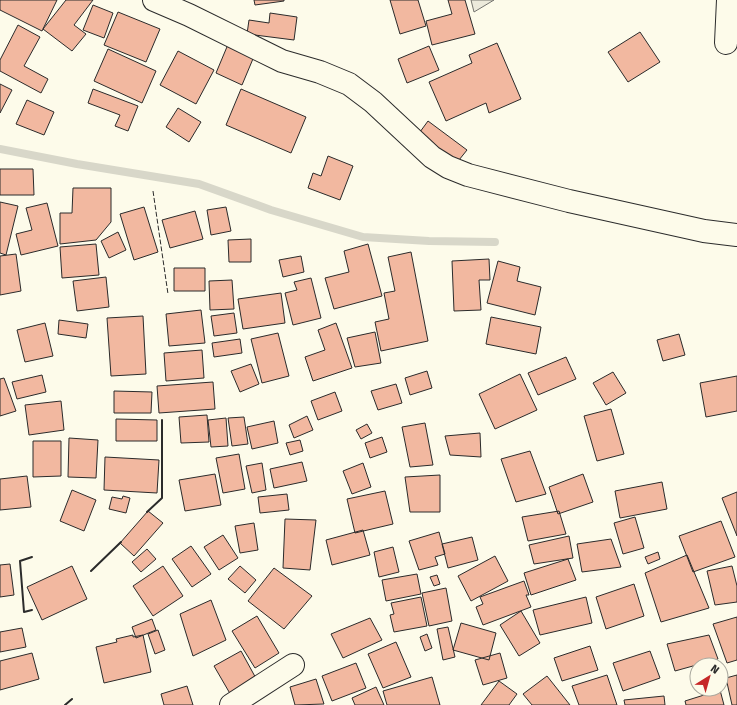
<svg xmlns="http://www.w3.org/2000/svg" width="737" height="705" viewBox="0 0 737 705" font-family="'Fira Sans',sans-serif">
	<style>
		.parking { fill: #eceadb; stroke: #74746e }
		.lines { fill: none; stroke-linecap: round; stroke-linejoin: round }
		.stream { stroke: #d8d7c9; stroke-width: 8 }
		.building { fill: #f2b8a0; stroke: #2b2b2b }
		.street-casing { stroke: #2b2b2b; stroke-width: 24 }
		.street { stroke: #fdfbea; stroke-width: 22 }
		.fence { stroke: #2b2b2b; stroke-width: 1; stroke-dasharray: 5 2; stroke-linecap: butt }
		.wall { stroke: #2b2b2b; stroke-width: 2 }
	</style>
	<rect width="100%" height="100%" fill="#fdfbea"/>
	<path class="parking" d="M471 0H494L474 12Z"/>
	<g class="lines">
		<path class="stream" d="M0 149 77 164 199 184 271 210 363 237 429 241 495 242"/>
	</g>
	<path class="building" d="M0 0H57L42 31 0 10Z
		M66 0H93L74 25 86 34 72 51 43 29Z
		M254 0H284V1L255 5Z
		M390 0H418L426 26 400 34Z
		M448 0H465L475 34 432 45 426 21 452 14Z
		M93 5 113 13 104 38 83 30Z
		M118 12 160 29 146 62 104 45Z
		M270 13 297 17 294 40 247 34 249 20 269 23Z
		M18 25 40 37 24 66 48 79 41 93 0 71V60Z
		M640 32 660 62 628 82 608 52Z
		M229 42 255 54 242 85 216 73Z
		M497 43 521 99 489 113 486 103 446 121 429 82 472 63 469 55Z
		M429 46 439 70 407 83 398 59Z
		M108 49 156 71 142 103 94 81Z
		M178 51 214 70 196 104 160 85Z
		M0 84 12 90 0 113Z
		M93 89 138 106 128 131 115 126 120 115 88 103Z
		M241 89 306 117 291 153 226 125Z
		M27 100 54 112 44 135 16 124Z
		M178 108 201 122 189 142 166 127Z
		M428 121 467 150 455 165 417 136Z
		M328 156 353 166 340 200 308 188 313 173 321 176Z
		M0 169H33L34 195H0Z
		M73 188H111V222L96 240 60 244V213H72Z
		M0 202 18 206 6 255 0 253Z
		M47 203 58 246 21 255 16 234 32 230 26 208Z
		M144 207 158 252 134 260 120 214Z
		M226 207 231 231 211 235 207 210Z
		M195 211 203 239 170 248 162 220Z
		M118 232 126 250 109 258 101 241Z
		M251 239V262H229L228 240Z
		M96 244 99 275 62 278 60 247Z
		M368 244 382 296 334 309 325 278 349 272 344 251Z
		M411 252 428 341 381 351 375 322 389 319 384 293 395 291 388 257Z
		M16 254 21 291 0 295V256Z
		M301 256 304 272 283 277 279 260Z
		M489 259 490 280H479L481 310 454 311 452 261Z
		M498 261 520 267 517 281 541 287 535 315 487 303Z
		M174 268H205V291H174Z
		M106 277 109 307 77 311 73 281Z
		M311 278 321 318 293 325 285 293 297 290 294 282Z
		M232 280 234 309 210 310 209 281Z
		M281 293 285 323 243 329 238 299Z
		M201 310 205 343 169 346 166 314Z
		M234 313 237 333 214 336 211 316Z
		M143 316 146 374 111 376 107 318Z
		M491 317 541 327 536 354 486 344Z
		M59 320 88 324 86 338 58 334Z
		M45 323 53 356 25 362 17 330Z
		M336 323 352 368 313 381 305 357 325 350 318 330Z
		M375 332 381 363 355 367 347 338Z
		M278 333 289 376 262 383 251 339Z
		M679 334 685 355 663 361 657 340Z
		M240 339 242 353 214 357 212 343Z
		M202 350 204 378 166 381 164 353Z
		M566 357 576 379 538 395 528 373Z
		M251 364 259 384 240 392 231 371Z
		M427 371 432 388 410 395 405 378Z
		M613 372 626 393 606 405 593 383Z
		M520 374 537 410 495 429 479 394Z
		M42 375 46 392 17 399 12 382Z
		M737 376V411L706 417 700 383Z
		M4 378 16 411 0 416V379Z
		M213 382 215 409 159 413 157 386Z
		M396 384 402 403 378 410 371 391Z
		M114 391 152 392 151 413H114Z
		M335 392 342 411 318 420 311 401Z
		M61 401 64 430 29 435 25 405Z
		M611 409 624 454 597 461 584 416Z
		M207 415 209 442 181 443 179 417Z
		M307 416 313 430 294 438 289 425Z
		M244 417 248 444 232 446 228 418Z
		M226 418 228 446 211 447 208 420Z
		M116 419 157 420V441H116Z
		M274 421 278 443 252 449 247 427Z
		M425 423 433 465 410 467 402 427Z
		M367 424 372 433 361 439 356 430Z
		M480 433 481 457 450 455 445 436Z
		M382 437 387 452 370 458 365 443Z
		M69 438 98 440 96 478 68 477Z
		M300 440 303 451 290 455 286 443Z
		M33 441H61V476L33 477Z
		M530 451 546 494 516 502 501 459Z
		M239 454 245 489 223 493 216 458Z
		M105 457 159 460 157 493 104 490Z
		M302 462 307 481 274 488 270 469Z
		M262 463 266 490 252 493 246 466Z
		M363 463 371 487 352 494 343 471Z
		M215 474 221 505 185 511 179 480Z
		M583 474 593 502 558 514 549 487Z
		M440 475V512H410L405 477Z
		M27 476 31 507 0 510V479Z
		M662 482 667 509 620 518 615 491Z
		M72 490 96 500 84 531 60 521Z
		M385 491 393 524 355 533 347 499Z
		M737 492V536L722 498Z
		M287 494 289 510 260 513 258 497Z
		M123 496 130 498 126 513 109 509 112 497 122 499Z
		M148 511 163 523 134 556 120 543Z
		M559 511 566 534 528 541 522 517Z
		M635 517 644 548 623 554 614 523Z
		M285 519 316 520 310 570 283 568Z
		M721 521 735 557 693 572 679 536Z
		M254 523 258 550 240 553 235 526Z
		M363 530 370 555 332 565 326 540Z
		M439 532 445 554 435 557 438 565 419 570 409 541Z
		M223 535 238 558 219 570 204 547Z
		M569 536 573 558 534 564 529 545Z
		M472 537 478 560 448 568 442 544Z
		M611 539 621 567 582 572 577 544Z
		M191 546 211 574 192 587 172 559Z
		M393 547 399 572 379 577 374 552Z
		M147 549 156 559 141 572 132 562Z
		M658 552 660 559 648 564 645 557Z
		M687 555 709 608 661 622 645 573Z
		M495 556 508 581 471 601 458 576Z
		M568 559 576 580 531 595 524 573Z
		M10 564 14 595 0 597V565Z
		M72 566 87 599 42 620 27 587Z
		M163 566 183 596 153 616 133 586Z
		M240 566 256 580 245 593 228 579Z
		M732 566 737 586V602L715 605 707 571Z
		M274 568 312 596 284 629 248 601Z
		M417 574 421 594 386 601 382 580Z
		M437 575 440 584 434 586 430 577Z
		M524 581 529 595H526L531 607 483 625 476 607 483 604 480 597Z
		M634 584 644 616 606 629 596 597Z
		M446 588 452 621 429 626 422 593Z
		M421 597 427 626 394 632 390 615 394 614 391 603Z
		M586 597 592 623 540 635 533 610Z
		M211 600 226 640 193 656 180 614Z
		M521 611 540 643 519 656 500 625Z
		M257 616 279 653 255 668 232 631Z
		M737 617V660L727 663 713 624Z
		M370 618 382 640 343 658 331 634Z
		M152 619 156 630 136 638 132 627Z
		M461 623 496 633 489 660 453 650Z
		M448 627 455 657 443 660 437 629Z
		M22 628 26 647 0 652V632Z
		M158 630 165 650 155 654 148 634Z
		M427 634 432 648 425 651 420 637Z
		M133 635V637L143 635 151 672 104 683 96 647 117 642 116 639Z
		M709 635 718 659 675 671 667 644Z
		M396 642 411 677 383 688 368 654Z
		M590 646 598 670 562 681 554 658Z
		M241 651 258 682 232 697 214 666Z
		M650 651 660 678 623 691 613 663Z
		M32 653 39 679 0 690V661Z
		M500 653 507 678 483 685 475 660Z
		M356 663 366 688 332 701 322 676Z
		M607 675 617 705H579L572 686Z
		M737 675V705H732L726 678Z
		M547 676 570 705H532L523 694Z
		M432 677 440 705H387L383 691Z
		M316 679 324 704 295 705 290 687Z
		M499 681 517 694 509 705H481Z
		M187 686 193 705H164L161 694Z
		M376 687 384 705H355L352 698Z
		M720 690 724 705H686L685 701Z
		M664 696 665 705H625L624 700Z"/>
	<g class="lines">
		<defs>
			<path id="street" d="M154 0 189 15 282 61 320 72 349 84 373 102 432 157 448 167 468 175 569 201 704 231 737 235
				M726 43 728 0
				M231 705 293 665"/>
		</defs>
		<use href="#street" class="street-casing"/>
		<use href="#street" class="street"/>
		<path class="fence" d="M153 191 168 294"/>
		<path class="wall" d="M147 512 162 498V420
			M91 571 121 542
			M32 610 24 612 20 561 32 557
			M65 705 72 699"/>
	</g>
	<g transform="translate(709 677) rotate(37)"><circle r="19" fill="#fdfbea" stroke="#a9a89e"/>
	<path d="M0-3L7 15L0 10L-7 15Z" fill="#c62828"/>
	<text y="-6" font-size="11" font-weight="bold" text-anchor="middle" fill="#2b2b2b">N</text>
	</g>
</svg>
